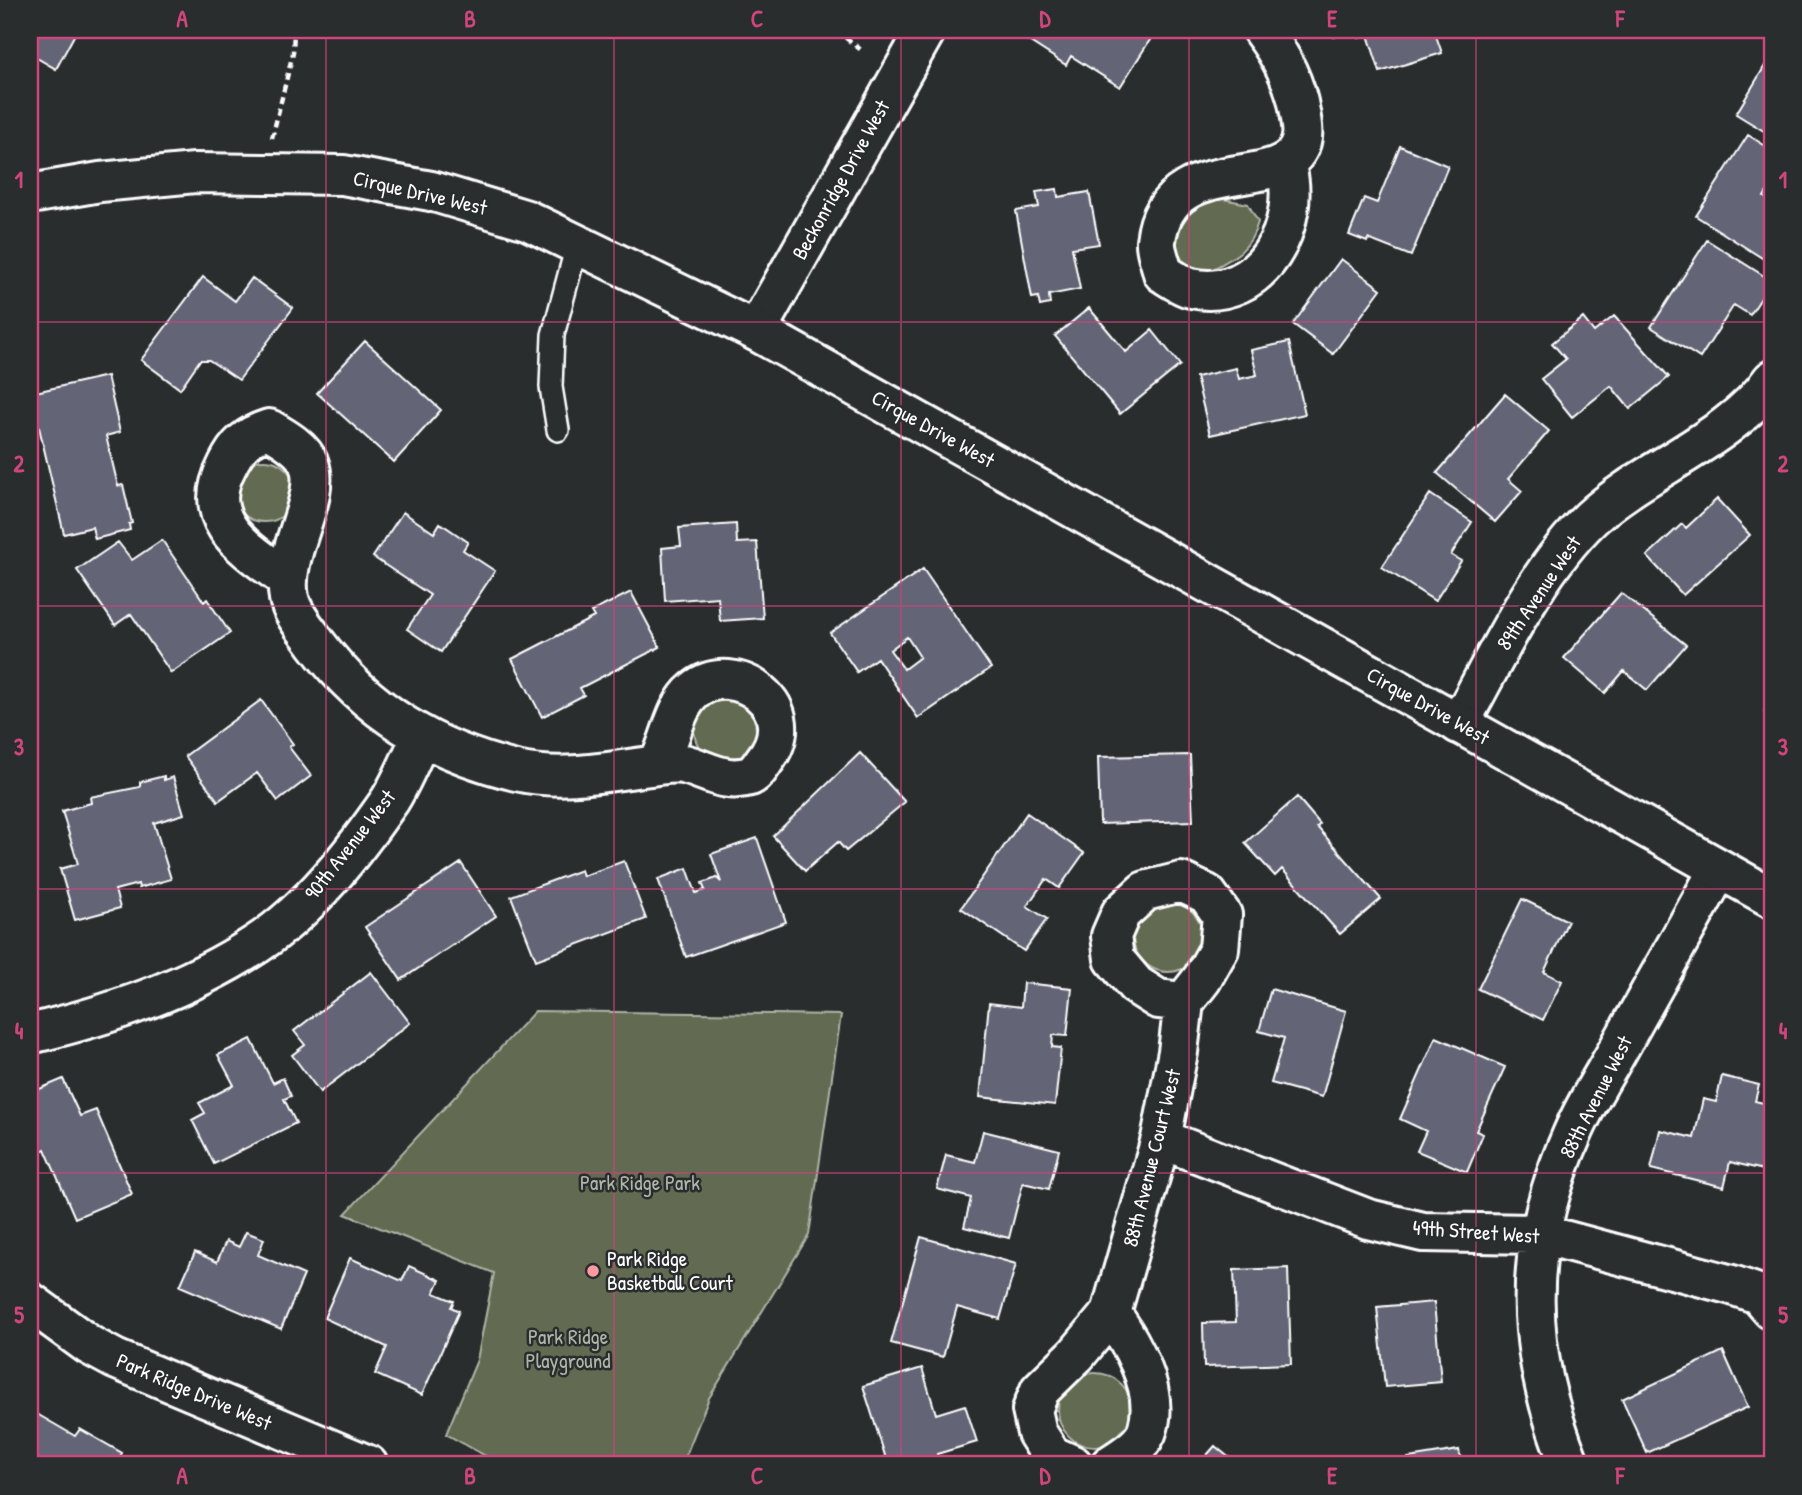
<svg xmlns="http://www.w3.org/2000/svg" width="1802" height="1495" viewBox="0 0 1802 1495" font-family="'Patrick Hand',sans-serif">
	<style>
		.green { fill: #626b51; stroke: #b0b5a8; stroke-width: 2 }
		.building { fill: #646577; stroke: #fff; stroke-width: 2; fill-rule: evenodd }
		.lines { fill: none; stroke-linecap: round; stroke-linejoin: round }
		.service-casing { stroke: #fff; stroke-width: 26 }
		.minor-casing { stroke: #fff; stroke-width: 44 }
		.tertiary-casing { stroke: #fff; stroke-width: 44 }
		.path { stroke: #fff; stroke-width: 4.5; stroke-dasharray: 7 5; stroke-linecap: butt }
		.service { stroke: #2a2d2e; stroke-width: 21 }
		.minor { stroke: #2a2d2e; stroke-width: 38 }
		.tertiary { stroke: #2a2d2e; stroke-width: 38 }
		.grid { fill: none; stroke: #ce467c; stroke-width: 2; stroke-opacity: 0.55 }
		.poi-dot { fill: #ff9aa2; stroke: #2a2d2e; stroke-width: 2.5 }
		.labels { text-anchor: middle; stroke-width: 5; stroke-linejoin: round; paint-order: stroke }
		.street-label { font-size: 21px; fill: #fff; stroke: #2a2d2e }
		.park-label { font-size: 21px; fill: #b0b5a8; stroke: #2a2d2e }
		.poi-label { font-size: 21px; fill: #fff; stroke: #2a2d2e; text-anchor: start }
		.neatline { fill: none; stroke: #ce467c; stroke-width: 2.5 }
		.grid-label { font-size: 23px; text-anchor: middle; font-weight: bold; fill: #ce467c }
	</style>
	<rect width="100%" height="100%" fill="#2a2d2e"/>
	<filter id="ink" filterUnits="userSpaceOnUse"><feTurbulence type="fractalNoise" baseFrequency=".0143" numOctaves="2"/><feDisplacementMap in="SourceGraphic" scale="14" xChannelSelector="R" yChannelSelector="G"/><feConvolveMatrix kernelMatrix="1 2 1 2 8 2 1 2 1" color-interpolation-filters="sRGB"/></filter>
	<g filter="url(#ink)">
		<path class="green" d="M1218 198 1248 204 1258 222C1250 252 1231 259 1205 273 1166 262 1164 223 1197 204 1203 200 1212 200 1218 198Z
			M233 491a31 31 0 1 1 62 0a31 31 0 1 1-62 0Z
			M694 730a31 31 0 1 1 62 0a31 31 0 1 1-62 0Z
			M1133 937a35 35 0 1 1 70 0a35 35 0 1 1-70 0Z
			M535 1011 841 1015 809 1235 709 1398 682 1465H502L446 1434 477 1360 494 1273 345 1214Z
			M1058 1410a37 37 0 1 1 74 0a37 37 0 1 1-74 0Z"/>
		<path class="building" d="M30 30 76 32 56 69 30 54Z
			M1030 30H1152L1155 32 1120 87 1071 56 1066 65 1024 38Z
			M1332 30H1356L1334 37Z
			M1357 30H1434L1442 53 1380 72 1368 35 1359 38Z
			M1772 54V136L1736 114Z
			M1748 135 1772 150V184L1764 197 1772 202 1770 263 1696 216Z
			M1400 146 1448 166 1411 256 1368 239 1367 242 1349 235 1364 198 1377 203Z
			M1057 189 1058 197 1089 192 1099 244 1072 248 1080 289 1049 295 1050 304 1040 306 1038 297 1032 298 1016 211 1039 207 1036 192Z
			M1707 240 1772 281 1750 315 1734 305 1700 358 1651 327Z
			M1341 259 1381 289 1333 354 1293 324Z
			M203 277 235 301 252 278 293 308 239 380 209 360H200L180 389 141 360Z
			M1089 308 1126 352 1152 330 1180 365 1120 414 1055 336Z
			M1614 316 1669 377 1630 409 1611 386 1572 417 1541 379 1566 359 1552 343 1583 318 1594 332Z
			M365 341 441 410 394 462 317 393Z
			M1289 342 1305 414 1210 435 1196 377 1236 368 1239 379 1257 375 1251 350Z
			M107 376 120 432 106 436 118 486 123 485 132 523 129 524 130 530 95 539 92 527 64 534 31 393Z
			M1505 394 1549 431 1508 479 1522 491 1495 522 1437 473Z
			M1430 494 1472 522 1451 555 1461 561 1435 601 1382 567Z
			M1717 499 1750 535 1683 595 1647 556 1682 524 1686 528Z
			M403 512 434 533 440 523 468 542 463 550 495 571 441 652 407 629 430 595 373 557Z
			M736 524 737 543 757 542 763 618 720 621 718 597 665 601 662 548 681 546 679 528Z
			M162 540 204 602 207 599 230 633 171 673 131 614 115 625 77 570 118 542 132 560Z
			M923 569 991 668 918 718 877 658 857 672 830 633ZM907 637 920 657 904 669 890 650Z
			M631 592 660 647 580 688 584 695 542 717 512 659 594 617 591 612Z
			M1621 593 1686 645 1647 690 1624 671 1605 693 1564 658Z
			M1772 698V717L1764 712Z
			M261 700 293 744 289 747 311 776 278 801 257 773 218 801 185 756Z
			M860 753 905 802 846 851 838 842 805 871 773 836Z
			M1190 755 1193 821 1100 824 1098 757Z
			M164 776V780L173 777 184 814 154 823 171 879 139 888 138 884 115 890 120 908 75 920 60 869 78 864 62 811 91 803 90 797 140 787V782Z
			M1297 797 1320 824 1317 827 1381 899 1340 934 1282 869 1275 876 1245 843Z
			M1027 813 1084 853 1059 888 1046 879 1027 906 1047 919 1024 951 961 908Z
			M757 838 786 922 686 957 658 879 687 868 696 893 705 890 702 883 717 878 721 882 711 854Z
			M624 861 646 919 536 960 511 896 581 870 583 876Z
			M461 863 496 916 401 980 365 927Z
			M1522 899 1568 921 1544 972 1562 981 1543 1020 1478 989Z
			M371 972 410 1023 320 1092 292 1055 305 1045 294 1031Z
			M1023 983 1072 988 1067 1036 1053 1035 1052 1047 1061 1048 1055 1105 980 1097 989 1003 1021 1007Z
			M1271 989 1346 1011 1322 1097 1271 1083 1284 1038 1259 1031Z
			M1436 1037 1505 1067 1476 1131 1483 1134 1467 1172 1417 1151 1426 1131 1400 1119Z
			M251 1039 273 1083 283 1078 291 1096 284 1099 296 1123 214 1164 192 1120 205 1113 199 1103 234 1085 218 1055Z
			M1722 1076 1759 1085 1755 1101 1772 1105V1154L1768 1171 1730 1162 1724 1187 1651 1169 1660 1130 1694 1138 1703 1099 1716 1102Z
			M63 1079 80 1116 96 1110 132 1194 75 1218 45 1149 30 1156V1093Z
			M983 1131 1059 1150 1049 1189 1023 1183 1009 1238 964 1227 971 1198 937 1189 946 1155 975 1162Z
			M246 1232 264 1239 258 1255 304 1275 281 1329 180 1286 195 1252 217 1262 226 1241 239 1247Z
			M921 1237 1016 1264 1000 1319 957 1307 943 1357 891 1343Z
			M350 1258 402 1281 409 1266 440 1280 434 1293 454 1301 451 1307 459 1311 422 1395 375 1374 387 1347 324 1318Z
			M1288 1268 1291 1364 1204 1367 1203 1323 1236 1322 1234 1270Z
			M1434 1302 1441 1382 1385 1387 1377 1307Z
			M1723 1351 1748 1407 1647 1453 1622 1399Z
			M922 1368 936 1414 965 1405 977 1442 937 1454 940 1465H888L863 1386Z
			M30 1410 75 1436 80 1429 122 1453 116 1465H30Z
			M1215 1446 1238 1465H1198Z
			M1459 1450 1462 1465H1409L1408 1458Z"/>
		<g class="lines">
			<defs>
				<path id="service" d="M558 430 551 387 553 335 577 245"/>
				<path id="minor" d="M1262 30C1280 54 1295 82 1300 112 1302 125 1305 137 1298 149 1275 193 1166 151 1156 241 1155 250 1161 263 1163 273 1171 278 1182 286 1191 288 1262 303 1304 224 1285 163
					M756 331 926 30
					M287 579C246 549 198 522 227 466 237 445 247 436 269 429 283 437 303 448 309 464 322 499 280 554 289 598 292 614 307 630 316 643 367 712 434 751 516 771 564 782 610 771 658 765 666 764 676 763 684 764 707 770 725 784 750 776 756 773 760 767 764 761 807 707 734 658 695 690 674 707 671 742 658 765
					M1459 724C1497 656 1535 572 1591 518 1644 469 1732 439 1772 380
					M30 1034C109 1015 187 990 257 944 310 909 354 852 390 800 402 781 411 758 421 738
					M1161 1139 1368 1219 1423 1232 1541 1234 1732 1285 1758 1294 1772 1310
					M30 1302 89 1345 115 1359 368 1465
					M1073 1465 1051 1455 1037 1433 1032 1410 1040 1390 1076 1355 1111 1313 1161 1139 1178 1052 1184 1002 1202 979 1219 949 1222 915 1207 894 1181 882 1145 891 1121 913 1111 936 1114 959 1136 985 1158 999 1184 1002
					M1110 1465C1124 1456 1144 1445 1148 1428 1159 1390 1132 1343 1111 1313
					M1570 1465C1524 1351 1521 1249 1572 1135 1586 1102 1606 1072 1623 1041 1655 984 1687 926 1719 869"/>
				<path id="tertiary" d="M30 194 100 182 195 173 343 175 431 191 527 220 756 331 1772 898"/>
			</defs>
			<use href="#service" class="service-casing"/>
			<use href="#minor" class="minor-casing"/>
			<use href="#tertiary" class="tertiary-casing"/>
			<path class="path" d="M836 30 861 50
				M272 138 293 53 294 30"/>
			<use href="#service" class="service"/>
			<use href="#minor" class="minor"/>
			<use href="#tertiary" class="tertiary"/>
		</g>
	</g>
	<path class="grid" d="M326 30V1465M614 30V1465M901 30V1465M1189 30V1465M1476 30V1465M30 322H1772M30 606H1772M30 889H1772M30 1173H1772"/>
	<circle class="poi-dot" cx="593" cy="1271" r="7"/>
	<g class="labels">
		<g class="street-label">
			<text transform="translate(841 180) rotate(-61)" y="7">Beckonridge Drive West</text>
			<text transform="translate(420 193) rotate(13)" y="7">Cirque Drive West</text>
			<text transform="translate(933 429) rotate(29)" y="7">Cirque Drive West</text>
			<text transform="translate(1539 593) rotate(-56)" y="7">89th Avenue West</text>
			<text transform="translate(1428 706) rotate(29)" y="7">Cirque Drive West</text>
			<text transform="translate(350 845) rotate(-52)" y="7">90th Avenue West</text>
			<text transform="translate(1596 1097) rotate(-63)" y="7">88th Avenue West</text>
			<text transform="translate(1152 1158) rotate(-76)" y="7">88th Avenue Court West</text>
			<text transform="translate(1476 1232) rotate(4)" y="7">49th Street West</text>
			<text transform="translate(194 1392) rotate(23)" y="7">Park Ridge Drive West</text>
		</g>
		<g class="park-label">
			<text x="640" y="1190">Park Ridge Park</text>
			<text x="568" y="1344">Park Ridge<tspan x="568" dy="24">Playground</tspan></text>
		</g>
		<g class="poi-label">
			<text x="607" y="1266">Park Ridge<tspan x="607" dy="24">Basketball Court</tspan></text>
		</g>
	</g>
	<rect width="1802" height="1495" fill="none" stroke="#2a2d2e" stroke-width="77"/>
	<rect x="38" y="38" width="1726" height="1418" class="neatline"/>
	<g class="grid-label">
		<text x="182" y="27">A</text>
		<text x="470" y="27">B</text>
		<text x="757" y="27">C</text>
		<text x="1045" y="27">D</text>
		<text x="1332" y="27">E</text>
		<text x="1620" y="27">F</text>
		<text x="19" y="188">1</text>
		<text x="1783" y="188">1</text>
		<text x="19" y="472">2</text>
		<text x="1783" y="472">2</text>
		<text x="19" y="755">3</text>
		<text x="1783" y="755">3</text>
		<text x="19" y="1039">4</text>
		<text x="1783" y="1039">4</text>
		<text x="19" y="1323">5</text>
		<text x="1783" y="1323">5</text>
		<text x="182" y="1484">A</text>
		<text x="470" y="1484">B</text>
		<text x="757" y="1484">C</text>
		<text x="1045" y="1484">D</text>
		<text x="1332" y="1484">E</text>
		<text x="1620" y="1484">F</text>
	</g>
</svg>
